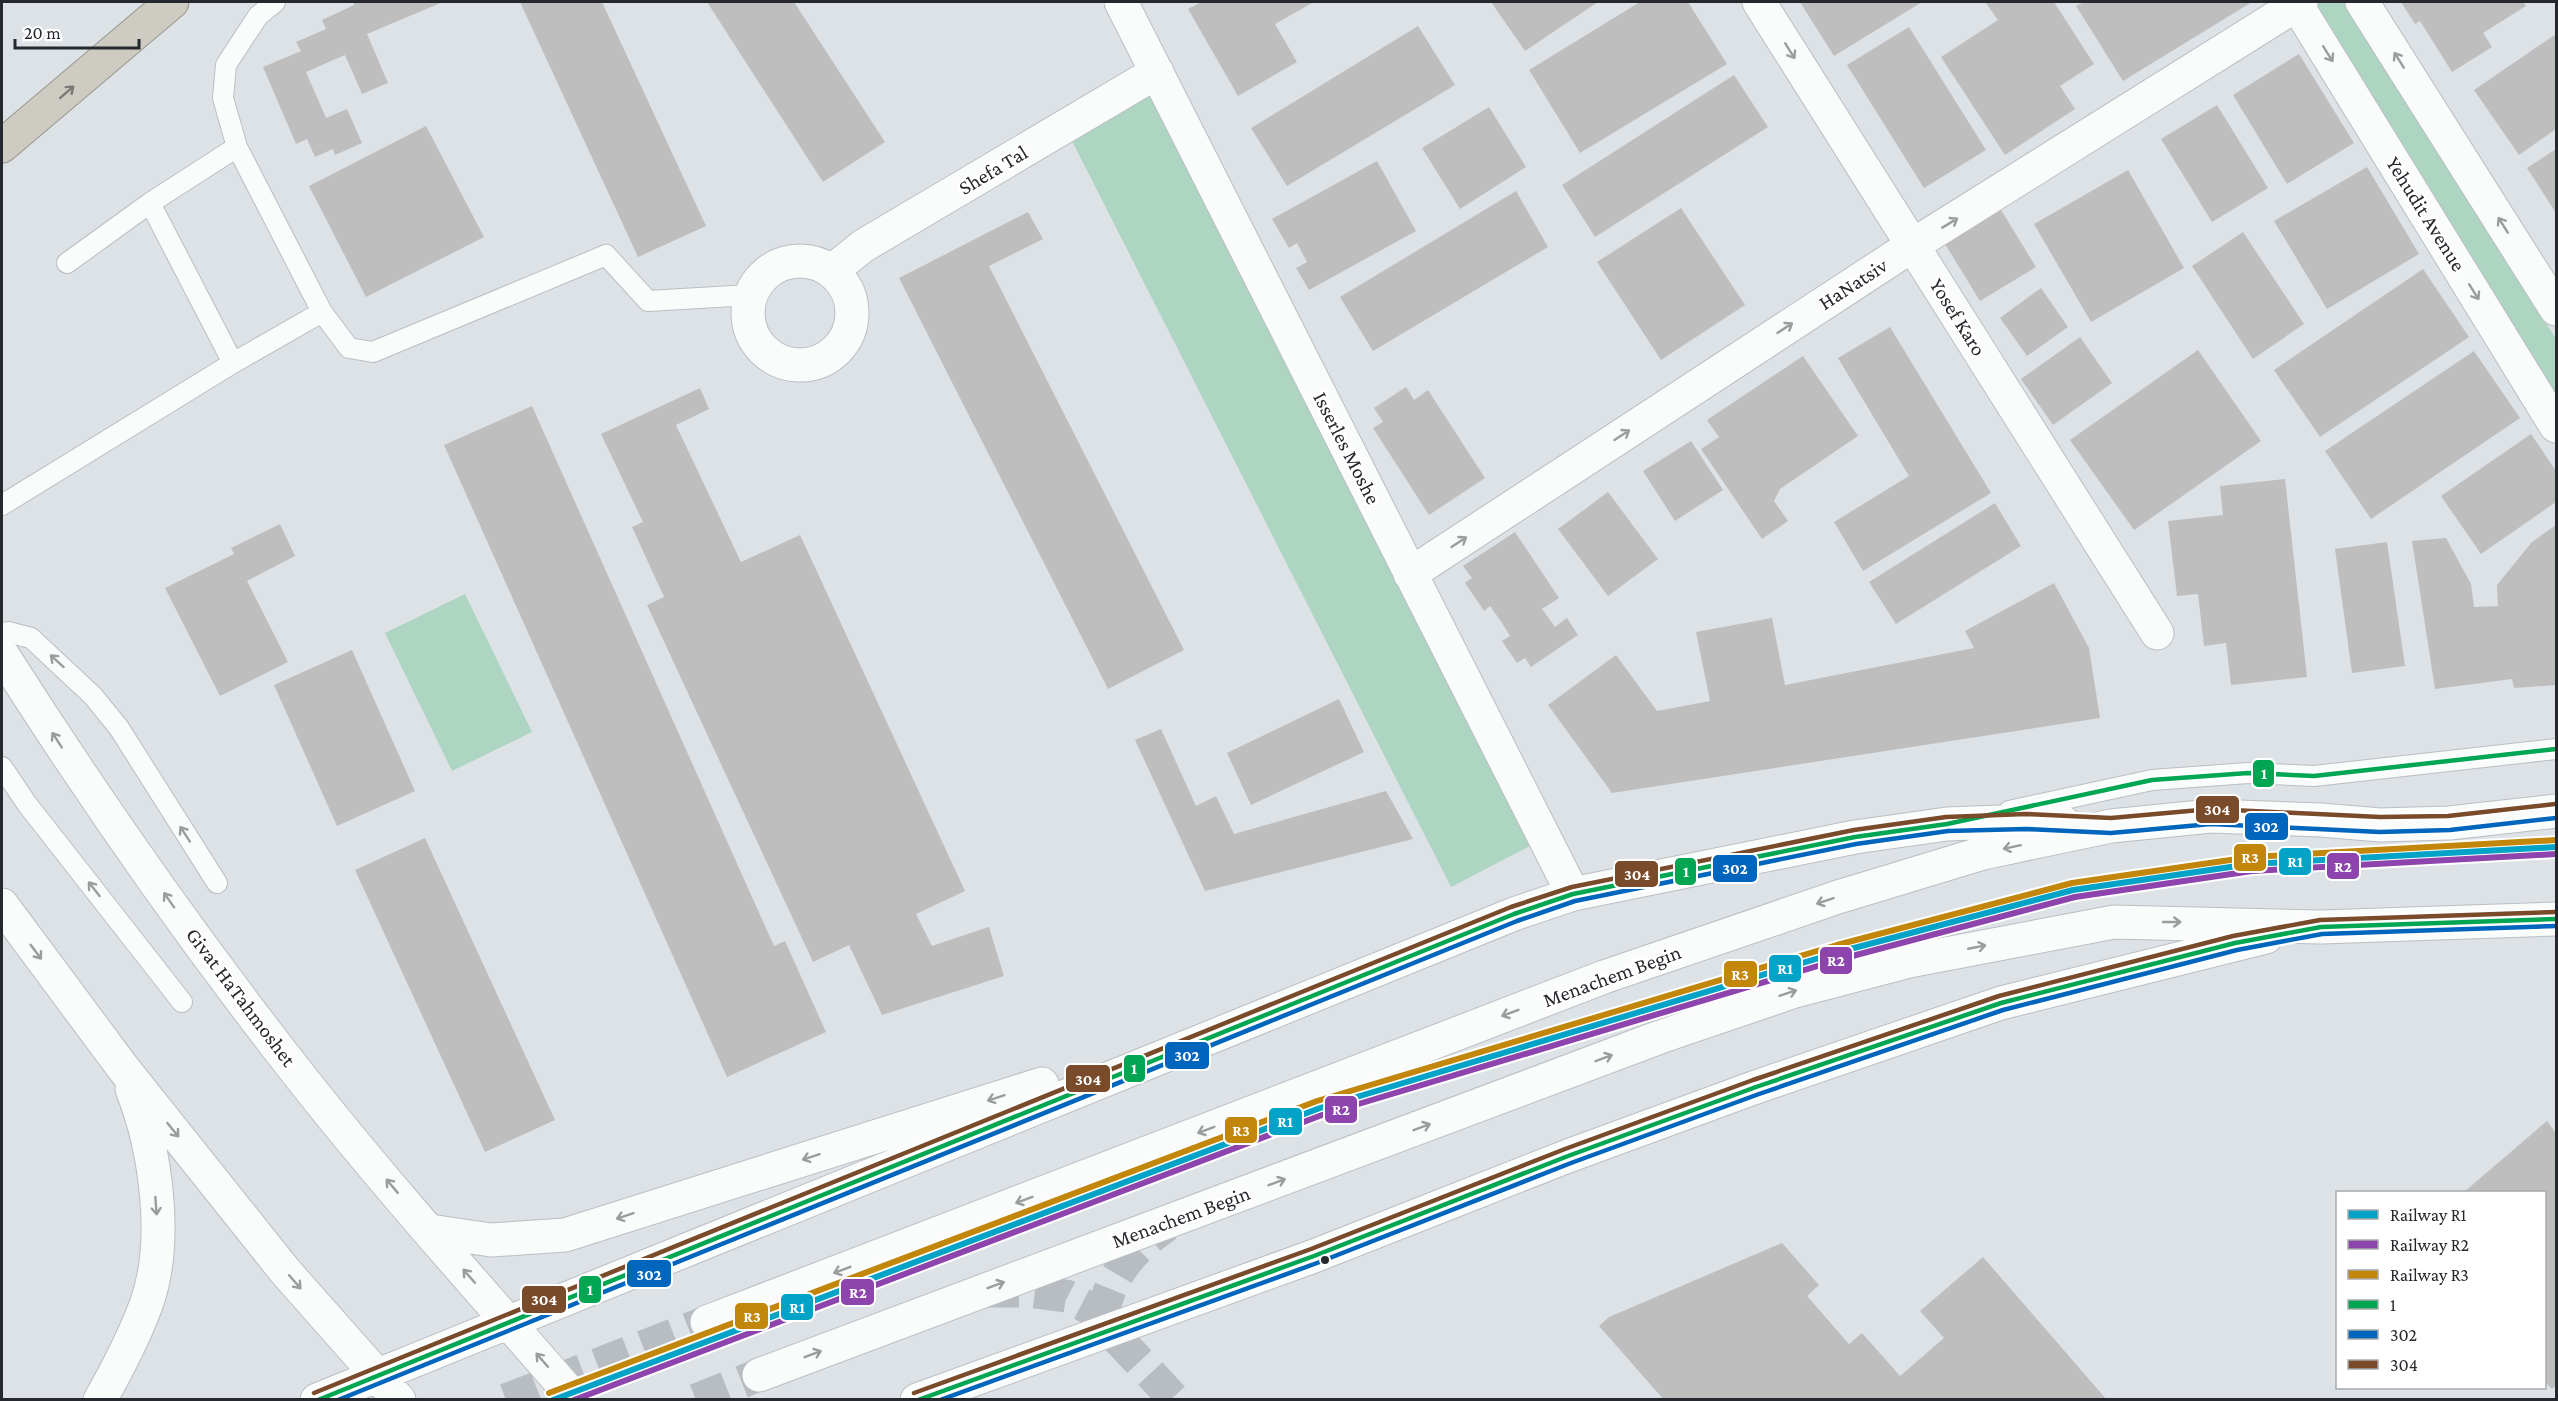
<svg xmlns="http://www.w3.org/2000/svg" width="2558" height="1401" viewBox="0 0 2558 1401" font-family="'Crimson Pro',serif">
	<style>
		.green { fill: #add5c2 }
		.building { fill: #bebebf }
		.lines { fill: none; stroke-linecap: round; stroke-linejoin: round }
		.minor-tunnel { stroke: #b8bdc2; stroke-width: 33; stroke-dasharray: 33 16; stroke-linecap: butt }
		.secondary-tunnel { stroke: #b8bdc2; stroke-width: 33; stroke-dasharray: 33 16; stroke-linecap: butt }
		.service-casing { stroke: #bbbec2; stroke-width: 22 }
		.minor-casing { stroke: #bbbec2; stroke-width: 35 }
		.secondary-casing { stroke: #bbbec2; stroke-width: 35 }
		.motorway-casing { stroke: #98978e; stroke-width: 35 }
		.service { stroke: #fafbfb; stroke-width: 20 }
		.minor { stroke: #fafbfb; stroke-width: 33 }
		.secondary { stroke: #fafbfb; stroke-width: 33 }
		.motorway { stroke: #cecbc2; stroke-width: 33 }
		.bus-1-casing { stroke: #fff; stroke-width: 9 }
		.bus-2-casing { stroke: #fff; stroke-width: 9 }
		.bus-3-casing { stroke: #fff; stroke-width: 9 }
		.bus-1 { stroke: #00a651; stroke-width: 4.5 }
		.bus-2 { stroke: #0065bd; stroke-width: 4.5 }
		.bus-3 { stroke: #7a4b2a; stroke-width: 4.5 }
		.rail-1-casing { stroke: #fff; stroke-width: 10 }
		.rail-2-casing { stroke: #fff; stroke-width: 10 }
		.rail-3-casing { stroke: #fff; stroke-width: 10 }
		.rail-1 { stroke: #02a3c6; stroke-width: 6 }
		.rail-2 { stroke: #8e44ad; stroke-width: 6 }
		.rail-3 { stroke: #c2860b; stroke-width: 6 }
		.oneway { stroke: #9a9c9e }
		.oneway2 { stroke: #7a7a77 }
		.bus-dot { fill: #25282c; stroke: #fff; stroke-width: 2 }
		.labels { text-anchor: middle; stroke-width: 5; stroke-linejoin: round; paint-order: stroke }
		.street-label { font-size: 21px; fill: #25282c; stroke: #fff }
		.line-badge { stroke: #fff; stroke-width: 2 }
		.badge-label { font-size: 16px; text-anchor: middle; font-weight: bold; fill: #fff }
	</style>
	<rect width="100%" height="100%" fill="#dde2e7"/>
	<path class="green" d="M2309 2H2345L2556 339V394Z
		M1151 96 1532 845 1451 887 1070 137Z
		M465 594 532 732 452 771 385 633Z"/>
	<path class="building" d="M353 2H443L367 34 388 83 362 94 345 55 306 72 326 118 347 109 362 143 335 155 333 149 315 157 307 139 296 144 263 67 301 51 296 42 326 29 322 20 354 5Z
		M520 2H602L706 226 638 257Z
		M707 2H794L885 142 823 182Z
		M1201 2H1314L1275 24 1297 62 1238 96 1188 9Z
		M1491 2H1598L1525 51Z
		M1640 2H1688L1727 64 1580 153 1529 70Z
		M1800 2H1922L1834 56Z
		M1985 2H2054L2094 64 2060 86 2075 109 2005 155 1941 57 1998 20Z
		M2084 2H2252L2123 81 2076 6Z
		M2401 2H2523L2526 6 2483 33 2492 47 2452 72 2420 21 2415 24Z
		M1418 26 1455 85 1287 186 1251 128Z
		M1909 27 1986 150 1924 188 1847 65Z
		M2556 34V129L2519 155 2474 90Z
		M2299 54 2354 143 2287 184 2233 95Z
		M1734 75 1768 127 1595 237 1562 185Z
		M2217 105 2268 188 2212 222 2161 139Z
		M1489 107 1526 167 1460 209 1422 148Z
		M426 126 484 237 366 297 309 186Z
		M2556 149V213L2527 168Z
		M1377 161 1416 231 1309 290 1296 268 1307 262 1297 243 1289 248 1272 219Z
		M2367 167 2419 254 2327 309 2274 221Z
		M2128 170 2184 268 2091 322 2034 224Z
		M1516 191 1548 247 1373 351 1340 297Z
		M1681 208 1745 305 1661 360 1597 262Z
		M2001 210 2036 267 1980 301 1945 244Z
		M1028 212 1043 239 989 266 1184 650 1108 689 899 278Z
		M2243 232 2304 324 2253 359 2192 266Z
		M2423 269 2469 337 2320 437 2274 370Z
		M2041 288 2068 327 2027 356 2000 318Z
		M1890 327 1991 493 1863 571 1834 522 1909 476 1838 358Z
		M2080 337 2112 383 2053 425 2021 379Z
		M2198 350 2261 441 2134 530 2070 440Z
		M2474 351 2520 418 2371 519 2325 451Z
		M1803 356 1858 436 1780 489 1774 501 1788 521 1762 539 1701 449 1719 437 1707 420Z
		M1406 387 1414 400 1428 390 1485 478 1429 515 1373 428 1383 422 1374 408Z
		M700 388 709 409 676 425 741 562 800 535 965 891 916 914 932 946 989 927 1004 976 882 1015 849 945 813 962 647 605 664 597 632 527 643 522 601 434Z
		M532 406 774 946 785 941 826 1032 727 1077 444 445Z
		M2531 434 2556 471V502L2481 554 2441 496Z
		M1691 441 1723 490 1675 521 1643 471Z
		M2285 479 2307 677 2231 685 2226 643 2204 646 2198 594 2177 596 2168 521 2223 515 2220 486Z
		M1608 492 1658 559 1608 596 1558 529Z
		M1995 503 2021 546 1896 624 1869 582Z
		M280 524 295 556 247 581 288 662 220 696 165 588 234 554 231 548Z
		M2556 525V685L2514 688 2512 679 2435 689 2412 541 2446 538 2471 584 2474 607 2498 606 2497 585 2532 542Z
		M1515 532 1559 598 1542 609 1555 627 1567 618 1578 635 1531 667 1525 658 1517 663 1502 641 1510 636 1502 623 1490 606 1484 611 1465 583 1472 578 1463 566Z
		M2387 542 2405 666 2352 673 2335 549Z
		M2054 583 2089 648 2100 718 1612 793 1548 705 1616 655 1657 711 1710 701 1696 632 1772 618 1785 685 1974 648 1965 631Z
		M352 650 415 791 337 826 274 685Z
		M1339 699 1364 752 1251 805 1227 753Z
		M1161 729 1196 806 1216 796 1234 834 1386 791 1413 839 1205 891 1135 740Z
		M425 838 555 1120 485 1152 355 870Z
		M2547 1121 2556 1133V1385L2552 1389 2544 1381V1192H2464Z
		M1782 1243 1819 1285 1807 1296 1849 1344 1862 1333 1900 1376 1944 1338 1920 1311 1983 1257 2107 1400H1664L1599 1326 1609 1317Z"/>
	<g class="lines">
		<path class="minor-tunnel" d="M986 1291H1029L1066 1296 1089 1308 1175 1400
			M1103 1321C1106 1277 1133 1249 1167 1225"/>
		<path class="secondary-tunnel" d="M506 1400 707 1322
			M696 1400 759 1375"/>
		<defs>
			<path id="service" d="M275 2 258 16 226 65 223 98 237 147 322 312
				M150 203 233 363
				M67 263 150 203 237 147
				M2 505 233 363 322 312 349 348 373 352 606 255 648 301 750 295
				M2 633 8 632 31 638 93 696 119 728 217 883
				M2 767 27 804 182 1002
				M2009 811 2152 780 2248 773 2314 776 2556 749"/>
			<path id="minor" d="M1121 2 1573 894
				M1759 2 2157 633
				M2295 2 2556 426
				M2362 2 2556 309
				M748 313a52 52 0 1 1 104 0a52 52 0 1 1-104 0Z
				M832 271 863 246 1157 72
				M1410 574 1913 245 2301 2"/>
			<path id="secondary" d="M2 654C94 799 193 940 299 1075 387 1187 483 1293 576 1400
				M2 905 123 1068 285 1271 399 1400
				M430 1231 491 1240 565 1235 1042 1084
				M707 1322 1604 977 1838 897 1983 853 2111 826 2211 816 2321 820 2380 825 2449 823 2556 811
				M759 1375 1660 1037 1795 991 1909 961 2114 922 2321 927 2556 919
				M100 1400C117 1370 134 1337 146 1305 169 1242 156 1150 132 1089
				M317 1400 1514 914 1573 894 1855 837 1947 824 2026 821 2064 823
				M917 1400 1314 1256 1568 1156 1756 1087 2001 1003 2266 937"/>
			<path id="motorway" d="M2 146 172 2"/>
		</defs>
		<use href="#service" class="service-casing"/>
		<use href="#minor" class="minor-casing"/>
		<use href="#secondary" class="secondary-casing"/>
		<use href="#motorway" class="motorway-casing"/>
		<use href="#service" class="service"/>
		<use href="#minor" class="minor"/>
		<use href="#secondary" class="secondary"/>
		<use href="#motorway" class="motorway"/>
		<defs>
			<path id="bus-1" d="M318 1400 1514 914 1573 894 1855 837 1947 824 2152 780 2248 773 2314 776 2556 749
				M918 1400 1314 1256 1568 1156 1756 1087 2001 1003 2235 943 2321 927 2556 919"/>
			<path id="bus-2" d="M338 1400 1517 921 1575 901 1856 844 1948 831 2026 829 2111 833 2211 824 2380 832 2450 830 2556 818
				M940 1400 1317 1263 1571 1163 1759 1094 2003 1010 2237 950 2322 934 2556 926"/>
			<path id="bus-3" d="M314 1393 1511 907 1572 887 1854 830 1946 817 2026 814 2111 818 2211 809 2380 817 2448 816 2555 804
				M914 1393 1311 1249 1565 1149 1753 1080 1999 996 2233 936 2320 920 2556 912"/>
		</defs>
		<use href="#bus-1" class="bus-1-casing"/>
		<use href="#bus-2" class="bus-2-casing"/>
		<use href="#bus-3" class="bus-3-casing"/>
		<use href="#bus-1" class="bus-1"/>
		<use href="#bus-2" class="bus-2"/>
		<use href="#bus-3" class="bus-3"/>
		<defs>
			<path id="rail-1" d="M553 1400 1320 1108 1839 952 2073 890 2251 864 2556 847"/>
			<path id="rail-2" d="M574 1400 1322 1115 1841 959 2075 897 2252 871 2556 854"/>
			<path id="rail-3" d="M549 1393 1317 1101 1837 945 2072 883 2251 857 2556 840"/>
		</defs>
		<use href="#rail-1" class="rail-1-casing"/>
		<use href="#rail-2" class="rail-2-casing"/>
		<use href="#rail-3" class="rail-3-casing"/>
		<use href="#rail-1" class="rail-1"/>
		<use href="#rail-2" class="rail-2"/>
		<use href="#rail-3" class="rail-3"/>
	</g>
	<defs><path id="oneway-shaft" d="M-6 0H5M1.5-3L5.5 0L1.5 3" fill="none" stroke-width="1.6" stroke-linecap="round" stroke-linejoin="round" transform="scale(1.5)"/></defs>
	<g class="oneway">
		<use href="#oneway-shaft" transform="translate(1790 51) rotate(58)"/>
		<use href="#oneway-shaft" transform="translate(2328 54) rotate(58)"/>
		<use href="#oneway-shaft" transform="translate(2399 60) rotate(-122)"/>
		<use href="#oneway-shaft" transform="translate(1950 223) rotate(-31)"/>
		<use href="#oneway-shaft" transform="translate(2503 225) rotate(-122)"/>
		<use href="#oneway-shaft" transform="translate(2474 292) rotate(58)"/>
		<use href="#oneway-shaft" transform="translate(1785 328) rotate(-33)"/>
		<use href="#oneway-shaft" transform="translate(1622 435) rotate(-33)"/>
		<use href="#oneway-shaft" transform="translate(1459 542) rotate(-33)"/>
		<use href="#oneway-shaft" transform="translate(57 661) rotate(-138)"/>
		<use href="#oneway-shaft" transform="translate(57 740) rotate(-123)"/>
		<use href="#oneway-shaft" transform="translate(185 834) rotate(-123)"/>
		<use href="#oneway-shaft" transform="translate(2012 847) rotate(168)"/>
		<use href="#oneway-shaft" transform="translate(94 889) rotate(-128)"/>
		<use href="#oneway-shaft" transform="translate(169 900) rotate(-125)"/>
		<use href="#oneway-shaft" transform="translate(1825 901) rotate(161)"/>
		<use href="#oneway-shaft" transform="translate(2172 922)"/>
		<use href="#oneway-shaft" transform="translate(1977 947) rotate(-11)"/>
		<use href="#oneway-shaft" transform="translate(36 952) rotate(53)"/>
		<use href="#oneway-shaft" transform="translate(1788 993) rotate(-18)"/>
		<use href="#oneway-shaft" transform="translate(1510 1013) rotate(159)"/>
		<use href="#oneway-shaft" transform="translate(1604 1058) rotate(-21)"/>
		<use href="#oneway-shaft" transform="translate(996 1098) rotate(162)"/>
		<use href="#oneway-shaft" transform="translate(1422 1127) rotate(-21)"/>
		<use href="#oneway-shaft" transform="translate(173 1130) rotate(51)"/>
		<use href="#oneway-shaft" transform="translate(1206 1130) rotate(159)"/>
		<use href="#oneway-shaft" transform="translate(811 1157) rotate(162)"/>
		<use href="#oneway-shaft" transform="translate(1277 1182) rotate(-21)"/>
		<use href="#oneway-shaft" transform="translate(392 1186) rotate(-130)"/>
		<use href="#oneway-shaft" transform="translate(1024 1200) rotate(159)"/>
		<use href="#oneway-shaft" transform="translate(156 1206) rotate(86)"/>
		<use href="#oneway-shaft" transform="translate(625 1216) rotate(162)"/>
		<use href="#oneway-shaft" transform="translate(842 1270) rotate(159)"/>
		<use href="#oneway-shaft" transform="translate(469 1276) rotate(-131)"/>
		<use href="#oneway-shaft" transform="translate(295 1282) rotate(49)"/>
		<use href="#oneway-shaft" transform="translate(996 1285) rotate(-20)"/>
		<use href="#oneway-shaft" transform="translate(813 1354) rotate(-21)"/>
		<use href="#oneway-shaft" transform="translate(542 1360) rotate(-131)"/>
	</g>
	<use class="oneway2" href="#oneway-shaft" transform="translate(67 92) rotate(-41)"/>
	<circle class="bus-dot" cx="1325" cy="1260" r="5"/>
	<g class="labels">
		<g class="street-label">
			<text transform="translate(993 170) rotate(-31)" y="7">Shefa Tal</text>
			<text transform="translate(2426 214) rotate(58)" y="7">Yehudit Avenue</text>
			<text transform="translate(1853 284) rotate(-33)" y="7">HaNatsiv</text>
			<text transform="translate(1958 317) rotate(58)" y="7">Yosef Karo</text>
			<text transform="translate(1347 448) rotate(63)" y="7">Isserles Moshe</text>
			<text transform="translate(1612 976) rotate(-20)" y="7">Menachem Begin</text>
			<text transform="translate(241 997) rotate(53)" y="7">Givat HaTahmoshet</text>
			<text transform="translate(1181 1217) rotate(-20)" y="7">Menachem Begin</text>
		</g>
	</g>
	<g class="line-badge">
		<rect x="2252" y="759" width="23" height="29" rx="6" fill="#00a651"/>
		<rect x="2195" y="795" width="45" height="29" rx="6" fill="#7a4b2a"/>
		<rect x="2244" y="812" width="45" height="29" rx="6" fill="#0065bd"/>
		<rect x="2233" y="843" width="34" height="29" rx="6" fill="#c2860b"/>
		<rect x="2278" y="847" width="34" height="29" rx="6" fill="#02a3c6"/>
		<rect x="2326" y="852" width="34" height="28" rx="6" fill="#8e44ad"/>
		<rect x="1712" y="854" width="46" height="29" rx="6" fill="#0065bd"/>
		<rect x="1674" y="857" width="23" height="29" rx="6" fill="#00a651"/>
		<rect x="1614" y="860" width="45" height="28" rx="6" fill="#7a4b2a"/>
		<rect x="1819" y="946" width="34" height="29" rx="6" fill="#8e44ad"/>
		<rect x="1768" y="954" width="34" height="29" rx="6" fill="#02a3c6"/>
		<rect x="1723" y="960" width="35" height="28" rx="6" fill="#c2860b"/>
		<rect x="1164" y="1041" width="46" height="29" rx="6" fill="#0065bd"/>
		<rect x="1123" y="1054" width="23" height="29" rx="6" fill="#00a651"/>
		<rect x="1065" y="1064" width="46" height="29" rx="6" fill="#7a4b2a"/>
		<rect x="1324" y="1095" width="34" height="29" rx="6" fill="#8e44ad"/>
		<rect x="1268" y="1107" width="35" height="29" rx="6" fill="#02a3c6"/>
		<rect x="1224" y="1116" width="34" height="28" rx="6" fill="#c2860b"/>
		<rect x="626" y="1259" width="46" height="29" rx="6" fill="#0065bd"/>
		<rect x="578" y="1275" width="24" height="29" rx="6" fill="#00a651"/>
		<rect x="840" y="1278" width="35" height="28" rx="6" fill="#8e44ad"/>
		<rect x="521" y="1285" width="46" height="29" rx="6" fill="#7a4b2a"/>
		<rect x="780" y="1293" width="34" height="28" rx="6" fill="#02a3c6"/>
		<rect x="734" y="1302" width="35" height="28" rx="6" fill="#c2860b"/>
	</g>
	<g class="badge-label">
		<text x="2264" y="779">1</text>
		<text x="2217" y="815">304</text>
		<text x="2266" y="832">302</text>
		<text x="2250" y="863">R3</text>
		<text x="2295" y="867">R1</text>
		<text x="2343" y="872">R2</text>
		<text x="1735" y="874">302</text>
		<text x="1686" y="877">1</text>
		<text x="1637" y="880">304</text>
		<text x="1836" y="966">R2</text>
		<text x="1785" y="974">R1</text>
		<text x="1740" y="980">R3</text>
		<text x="1187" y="1061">302</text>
		<text x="1134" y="1074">1</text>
		<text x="1088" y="1085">304</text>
		<text x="1341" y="1115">R2</text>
		<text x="1285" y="1127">R1</text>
		<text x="1241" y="1136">R3</text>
		<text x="649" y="1280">302</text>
		<text x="590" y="1295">1</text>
		<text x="858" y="1298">R2</text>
		<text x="544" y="1305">304</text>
		<text x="797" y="1313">R1</text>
		<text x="752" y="1322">R3</text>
	</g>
	<rect width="2558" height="1401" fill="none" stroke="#25282c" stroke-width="6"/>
	<rect x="2336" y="1191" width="210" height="198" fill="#ffffff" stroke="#a8a9ab" stroke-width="1.5"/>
	<rect x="2348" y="1210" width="30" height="9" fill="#02a3c6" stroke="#a8a9ab" stroke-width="1.5"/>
	<text x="2390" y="1221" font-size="18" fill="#25282c">Railway R1</text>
	<rect x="2348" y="1240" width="30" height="9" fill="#8e44ad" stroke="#a8a9ab" stroke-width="1.5"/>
	<text x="2390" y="1251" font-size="18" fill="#25282c">Railway R2</text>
	<rect x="2348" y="1270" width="30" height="9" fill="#c2860b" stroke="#a8a9ab" stroke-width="1.5"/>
	<text x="2390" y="1281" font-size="18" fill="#25282c">Railway R3</text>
	<rect x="2348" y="1300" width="30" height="9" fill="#00a651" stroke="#a8a9ab" stroke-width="1.5"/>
	<text x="2390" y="1311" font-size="18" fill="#25282c">1</text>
	<rect x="2348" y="1330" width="30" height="9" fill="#0065bd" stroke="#a8a9ab" stroke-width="1.5"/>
	<text x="2390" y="1341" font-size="18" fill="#25282c">302</text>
	<rect x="2348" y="1360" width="30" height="9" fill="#7a4b2a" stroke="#a8a9ab" stroke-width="1.5"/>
	<text x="2390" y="1371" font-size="18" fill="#25282c">304</text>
	<path d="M15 39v9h124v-9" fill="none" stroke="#25282c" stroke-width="3"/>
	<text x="24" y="39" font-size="18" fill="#25282c" stroke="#ffffff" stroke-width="4.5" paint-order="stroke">20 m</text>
</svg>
